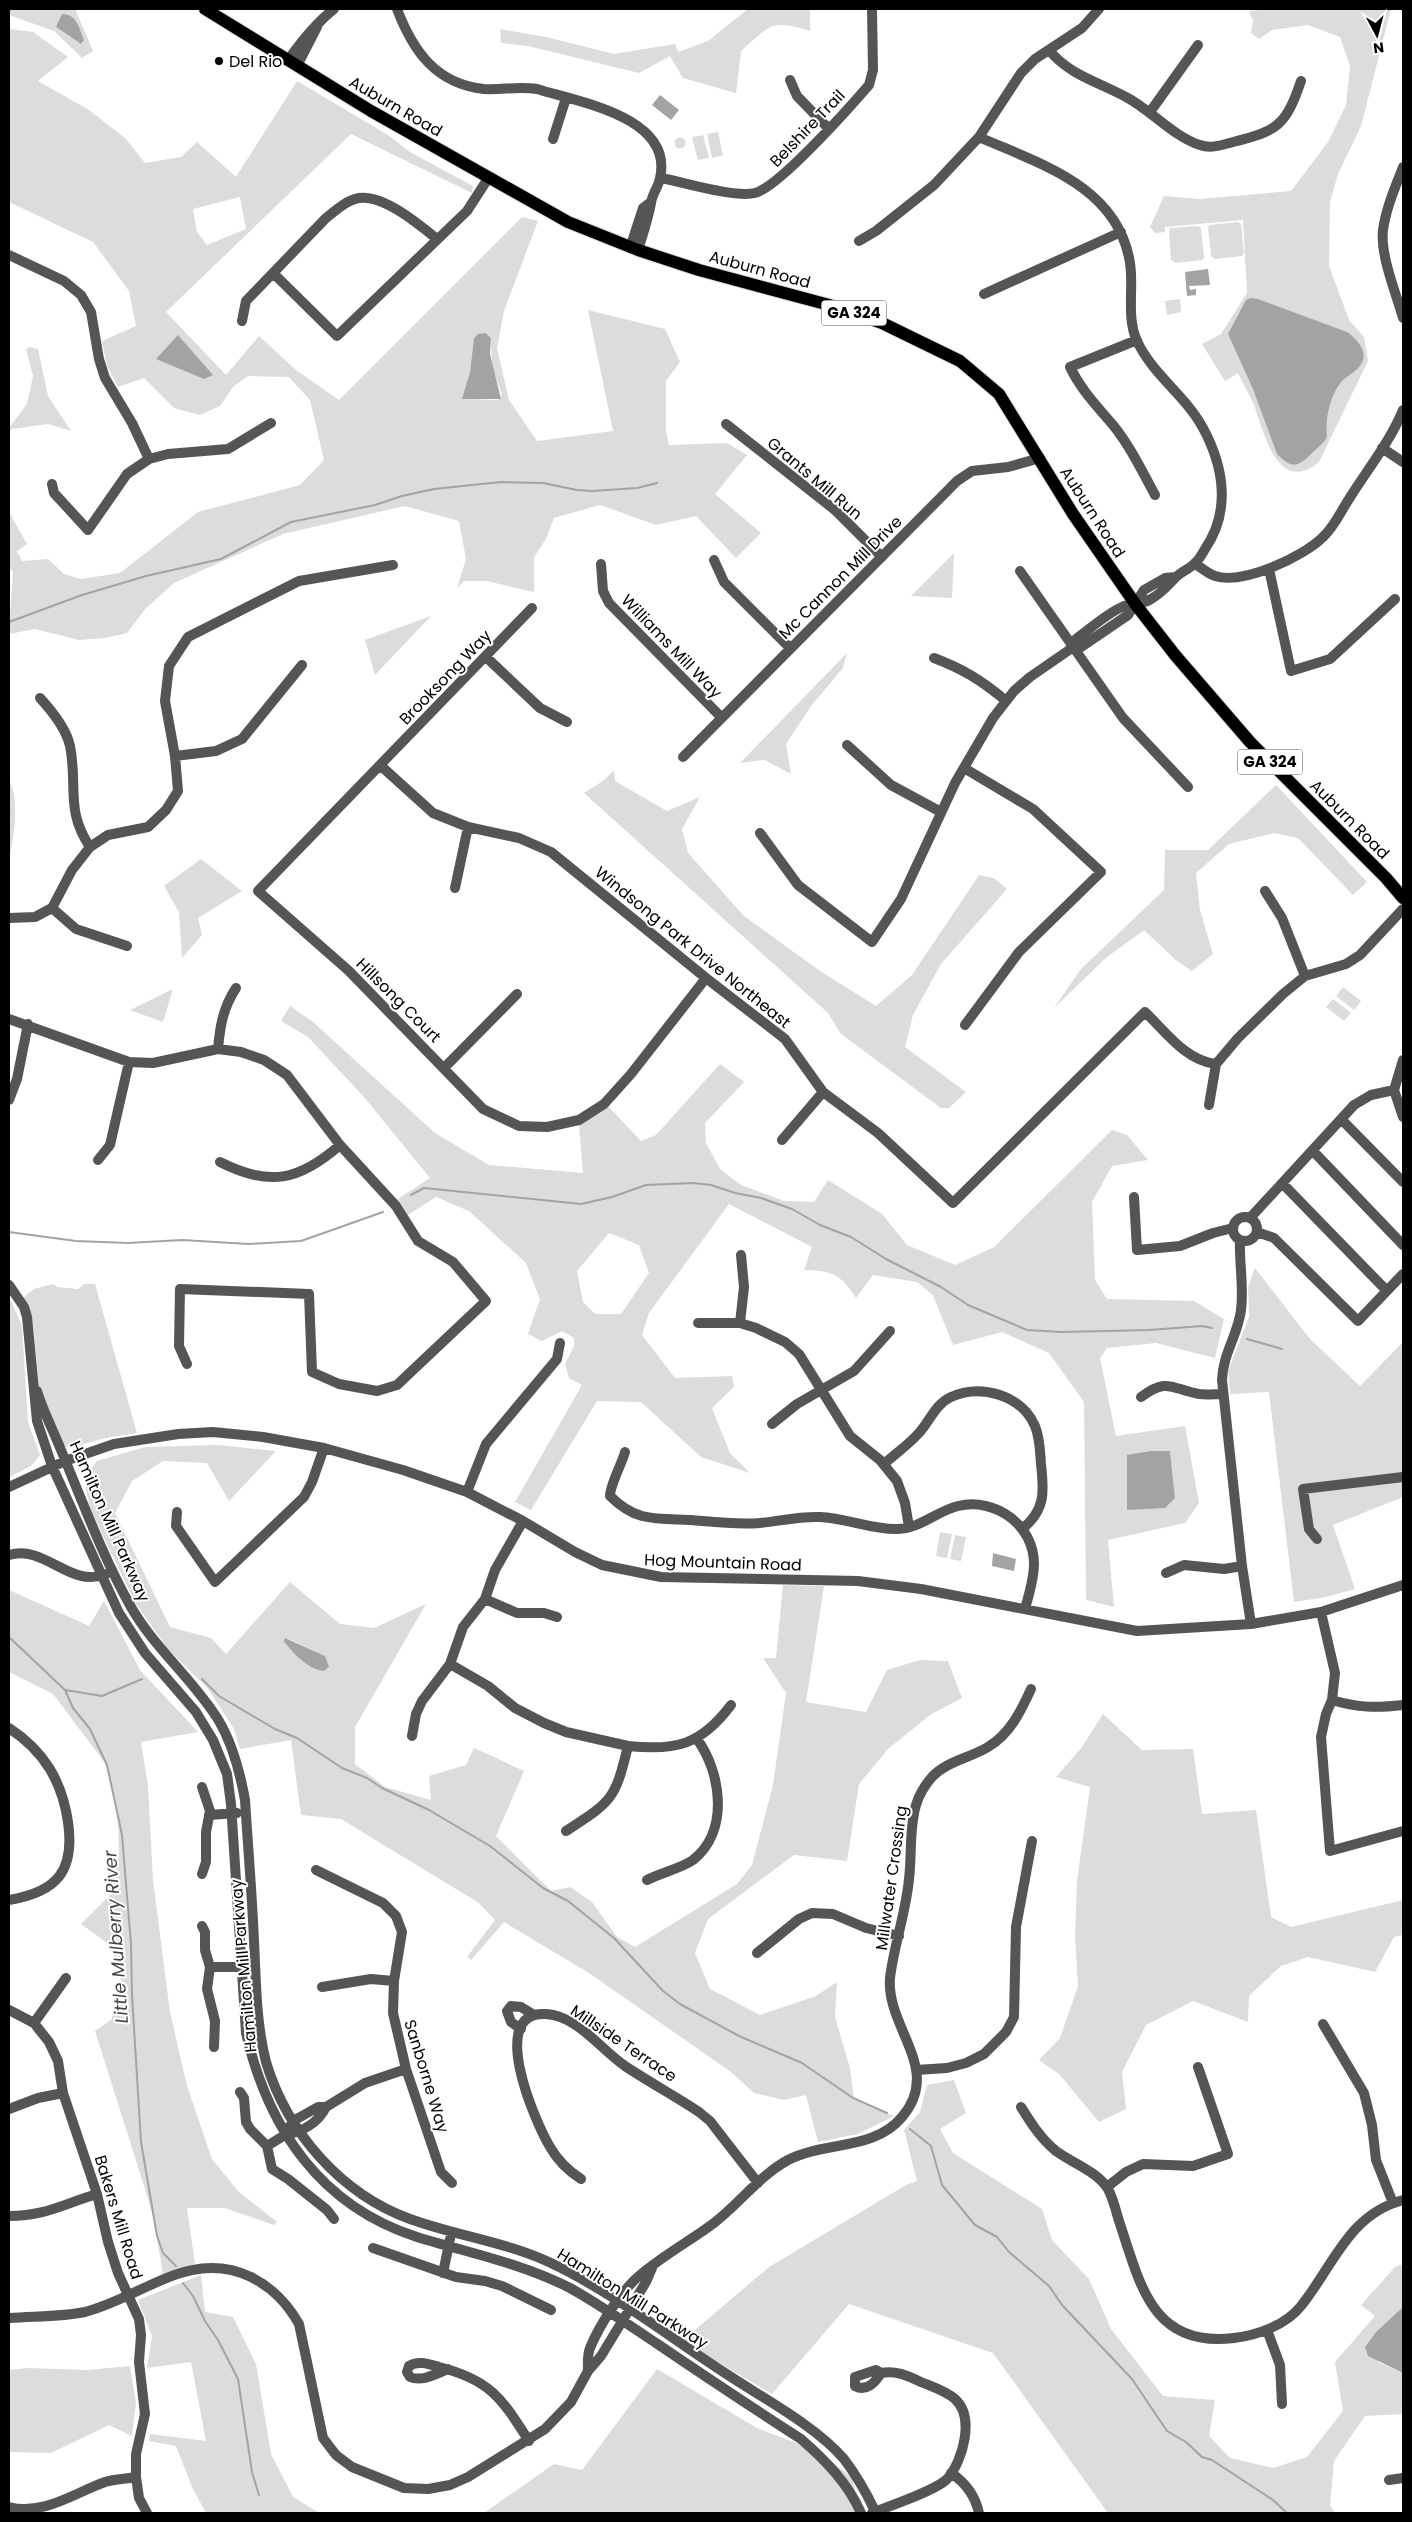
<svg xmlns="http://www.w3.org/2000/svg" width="1412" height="2522" viewBox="0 0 1412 2522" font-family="Poppins,sans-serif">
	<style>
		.green { fill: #dcdcdc; fill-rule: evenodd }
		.water { fill: #a3a3a3 }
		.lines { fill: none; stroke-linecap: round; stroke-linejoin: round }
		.stream { stroke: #a3a3a3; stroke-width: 2 }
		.major-casing { stroke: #dbdbdb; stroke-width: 14 }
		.minor { stroke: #555; stroke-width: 10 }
		.major { stroke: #000; stroke-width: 12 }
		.poi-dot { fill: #000; stroke: #fff; stroke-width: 2 }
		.labels { text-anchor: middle; stroke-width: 4; stroke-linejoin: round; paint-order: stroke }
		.shield { fill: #fff; stroke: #4c4c4c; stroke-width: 1 }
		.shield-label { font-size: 15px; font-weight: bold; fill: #000 }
		.poi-label { font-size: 16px; fill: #000; stroke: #fff; text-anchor: start }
		.street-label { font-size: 16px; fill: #000; stroke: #fff }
		.water-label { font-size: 18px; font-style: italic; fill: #444; stroke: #fff }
	</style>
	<rect width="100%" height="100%" fill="#fff"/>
	<path class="green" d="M9 9H75L93 51 82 58 54 31 9 15ZM78 26 84 40 81 44 56 27Z
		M748 9H810V31C770 19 771 25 741 51L736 93 683 78 670 56 639 73 528 46 501 43 500 29 546 37 614 54 675 44 678 52 708 41Z
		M1275 9H1391L1361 126 1338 174 1330 202 1329 266 1349 320 1364 337 1368 361 1319 462C1278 496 1264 433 1254 405 1249 394 1243 384 1238 373L1225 381 1202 344 1221 334 1247 293 1243 220 1165 227V232L1155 233 1150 227 1164 196 1199 199 1291 191 1328 142 1346 105 1350 66 1340 37 1308 25 1272 30 1259 39 1251 33 1253 21 1249 11Z
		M9 29 33 32 68 57 38 81 89 110 125 138 145 163 181 157 197 142 236 177 297 81 388 135 410 152 473 186 472 193 351 134 166 312 226 375 259 336 296 370 339 400 522 217 538 221 504 311 497 348 509 400 537 441 613 431 588 310 665 329 680 362 666 381V431L669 445 727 443 747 455 715 494 761 533 736 558 696 516 656 525 600 505 554 518 546 539 534 557V592L487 581H464L457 588 466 559 459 521 405 506 283 534 174 583 146 608 127 633 105 638 79 640 35 629 9 634 13 571 9 569V512L27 544 17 551 22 561 48 559 64 574 81 579 120 573 198 512 300 485 324 460 310 400 289 377 248 376 233 387 220 406 200 415 174 408 144 378 118 387 107 366 102 341 136 326 129 291 93 242 9 202ZM240 197 246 229 207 245 197 232 193 209ZM486 333 491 338 492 366 502 395 498 400 463 399 470 372 474 338Z
		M718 132 723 155 712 158 707 134Z
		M703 135 709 158 698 160 692 137Z
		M674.5 143a5.5 5.5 0 1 1 11 0a5.5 5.5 0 1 1-11 0Z
		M1238 222 1241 224 1244 253 1242 256 1215 259 1211 256 1208 227 1210 225Z
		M1198 226 1201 228 1204 257 1202 260 1175 263 1171 260 1169 231 1170 228Z
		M1180 299 1181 312 1167 315 1165 301Z
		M30 347 38 349 48 396 71 431 48 424 12 429 9 432V428L27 404 33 376 26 349Z
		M954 553 952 598 911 596Z
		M431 616 375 675 365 640Z
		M847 653 843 668 811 706 786 744 791 774 765 760 740 763Z
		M614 770 615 781 667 811 700 797 682 829 688 853 744 916 820 971 876 1006 912 975 979 875 994 878 1007 889 941 964 913 1015 905 1047 966 1092 949 1108H941L841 1034 828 1013 584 793 603 781Z
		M9 779C20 803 14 835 9 860Z
		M1276 785 1367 882 1353 895 1298 838 1274 833 1229 844 1196 873 1200 910 1213 954 1192 971 1177 961 1144 930 1107 957 1054 1008 1081 969 1164 890 1165 850H1208Z
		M201 859 242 891 198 918 202 935 182 958 179 912 164 886Z
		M1343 987 1361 1001 1354 1010 1336 996Z
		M173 989 163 1022 130 1010Z
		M1333 999 1351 1013 1344 1021 1326 1007Z
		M290 1006 313 1022 435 1133 489 1165 583 1173 579 1125 608 1106 641 1141 656 1135 720 1064 744 1082 705 1123 706 1143 720 1169 741 1185 784 1201 814 1202 828 1180 882 1214 907 1245 955 1265 994 1247 1112 1130 1127 1135 1148 1160 1112 1166 1092 1202 1095 1280 1107 1299 1194 1301 1224 1319 1215 1358 1156 1343 1107 1348 1100 1358 1116 1436 1185 1426 1199 1503 1185 1523 1108 1540 1114 1607 1086 1600 1084 1402 1049 1353 1002 1332 953 1345 933 1295 917 1282 873 1275 856 1298C842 1275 831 1270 804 1270L812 1247 729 1204 649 1313 642 1335 675 1378 732 1376 734 1387 712 1408 730 1453 750 1473 701 1457 641 1402 597 1401 531 1510 515 1502 582 1385 569 1378 565 1364 574 1346V1338L562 1331 542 1341 528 1334 540 1299 526 1263 469 1211 436 1197 408 1215 398 1199 430 1178 364 1097 308 1037 281 1021ZM609 1233 639 1245 649 1273 621 1314H595L583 1302 577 1271ZM1170 1451 1175 1498 1127 1510V1456Z
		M1255 1268 1310 1339 1360 1386 1403 1342V1497L1333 1525 1355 1589 1326 1597 1294 1602 1269 1392 1230 1394 1228 1371 1249 1317 1248 1287Z
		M53 1284 57 1287 78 1289 84 1284H95L137 1433 106 1438 69 1448 61 1444 40 1396 33 1324 23 1298 34 1289Z
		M9 1296 22 1326 28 1422 40 1455 31 1466 9 1477Z
		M219 1445 276 1451 229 1501 207 1463 163 1461 132 1481 115 1513 170 1627 211 1638 226 1654 290 1582 340 1624 374 1628 426 1604 355 1727V1764L385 1787 431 1800 429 1776 466 1765 474 1748 524 1771 496 1836 551 1891 570 1887 592 1902 617 1937 635 1947 737 1884 752 1865 773 1785 786 1693 763 1658H776L783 1585 824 1586 806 1702 866 1712 887 1670 920 1660 948 1661 962 1698 930 1715 888 1749 859 1784 847 1861 794 1855 708 1919 695 1953 710 1989 760 2015 816 1996 837 1982 835 2017 850 2068 854 2100 894 2116 858 2134 818 2142 806 2095 784 2100 754 2093 731 2072 589 1973 504 1922 471 1960 467 1957 495 1920 479 1903 341 1819 301 1815 291 1740 240 1749 234 1729 208 1689 168 1649 136 1604 90 1509 84 1479 97 1461 145 1447ZM289 1639 325 1656 284 1642Z
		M940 1532 952 1534 947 1558 936 1556Z
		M955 1535 966 1537 961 1561 950 1559Z
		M9 1590 89 1626 104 1601 140 1670 198 1732 141 1742 148 1786 153 1880 170 2012 187 2086 212 2159 238 2191 277 2222 274 2225 225 2208H187L195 2264 163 2275 154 2219 145 2189 95 2031 111 2020 123 1987 110 1945 81 1924 111 1894 119 1855 118 1817 105 1763 53 1694 9 1672Z
		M1103 1714 1142 1750 1193 1749 1202 1814 1256 1810 1271 1917 1291 1927 1403 1900V1935L1394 1937 1375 1972 1308 1957 1281 1966 1249 1996 1248 2022 1193 2001 1146 2025 1122 2072 1126 2109 1099 2122 1059 2074 1039 2060 1060 2038 1078 1986 1075 1936 1077 1881 1090 1787 1056 1777 1082 1747Z
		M954 2080 966 2113 940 2129 953 2153 1042 2209 1052 2240 1089 2279 1111 2329 1163 2396 1215 2400 1209 2436 1230 2458 1273 2468 1307 2457 1343 2411 1335 2362 1375 2316 1361 2305 1395 2267 1403 2264V2307L1377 2331 1378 2362 1403 2373V2414L1365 2416 1334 2461 1330 2506 1335 2513H1108L993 2353 849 2304 772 2394 682 2341 769 2267 906 2185 917 2181 904 2130 920 2112 927 2085Z
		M201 2275 205 2312 233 2317 256 2364 271 2454 293 2497 319 2513H206L192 2487 176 2446 149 2441 150 2434 206 2441 191 2362 147 2368 152 2336 138 2300Z
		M130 2366 136 2403 132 2436 109 2425 51 2453 9 2452V2370L29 2368 87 2370Z
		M657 2369 757 2428 817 2451 852 2477 860 2513H484L554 2464 582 2470Z"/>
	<path class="water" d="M62 14C77 14 79 28 84 40L81 44 56 27Z
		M660 95 679 110 671 120 652 105Z
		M1208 269 1210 285 1189 286 1190 290 1196 289V295L1187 296 1185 272Z
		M1251 298 1258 299 1347 332C1357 339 1371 354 1359 367 1353 374 1344 377 1339 385 1329 399 1325 421 1327 437 1323 444 1316 449 1310 455 1297 468 1291 468 1277 454L1253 389 1228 334 1246 300Z
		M486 333 491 338 490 354 501 399H462L470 372 474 338 478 334Z
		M178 335 213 375 204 379 156 359Z
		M1151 1451H1170L1175 1498 1165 1508 1127 1510V1455Z
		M993 1553 1016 1559 1014 1571 992 1566Z
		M285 1638 325 1656 329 1667 324 1671C307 1669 295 1654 284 1642Z
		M1403 2307V2373L1368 2356 1365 2347 1377 2331Z"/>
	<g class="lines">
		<path class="stream" d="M9 622 82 595 146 576 221 559 291 522 375 505 402 496 434 489 501 482 543 483 577 490 592 491 637 488 657 483
			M411 1195 424 1188 581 1204 612 1197 646 1185 693 1183 711 1185 735 1193 761 1198 792 1209 820 1225 851 1237 886 1259 941 1287 968 1305 1027 1330 1061 1332 1149 1330 1202 1326 1212 1328
			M9 1232 76 1241 128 1243 182 1240 249 1244 301 1241 383 1212
			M1247 1339 1282 1349
			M9 1637 65 1690 73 1708 90 1729 107 1765 122 1835 131 1944 132 1995 141 2142 157 2236 163 2253 176 2266
			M202 1679 219 1696 275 1729 297 1738 342 1768 367 1778 382 1788 429 1810 490 1846 543 1888 568 1901 614 1938 663 1991 680 2004 739 2036 802 2063 853 2098 887 2113
			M65 1690 102 1696 142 1679
			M910 2129 931 2146 942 2185 975 2225 997 2237 1009 2252 1049 2286 1062 2305 1132 2379 1167 2431 1186 2442 1202 2457 1212 2460 1273 2500 1287 2513
			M183 2283 193 2296 205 2321 218 2340 238 2379 252 2472 259 2495"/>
		<defs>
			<path id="major" d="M205 9 371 111 568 222 638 250 699 270 833 306 882 323 960 361 999 394 1073 514 1136 605 1175 655 1250 742 1386 878 1403 898"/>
		</defs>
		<use href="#major" class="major-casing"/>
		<path class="minor" d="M397 9C413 51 436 84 484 89 502 90 519 86 537 89 578 102 674 117 660 178 659 186 652 194 651 203 648 219 643 234 638 250
			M1049 50C1069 75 1099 82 1126 97 1151 110 1174 137 1200 145 1211 149 1222 145 1233 142 1278 131 1286 125 1301 81
			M288 60C302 41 316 23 334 9
			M297 66 317 27
			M790 80 797 96 828 128
			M1150 112 1198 45
			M979 137C1040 164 1118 186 1130 263 1134 288 1126 317 1137 341 1153 375 1186 396 1203 428 1224 467 1231 511 1205 549 1202 554 1199 560 1194 564 1189 569 1181 572 1176 577 1168 585 1162 593 1151 599 1142 605 1131 603 1122 607 1106 614 1090 629 1076 639L1072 648
			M553 139 566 98
			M1403 167C1395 188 1386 208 1383 230 1380 255 1396 293 1403 318
			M661 178C683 182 734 198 755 193 779 187 850 107 869 85L873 70 872 9
			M859 241 876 231 934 185 979 137 1021 73 1035 59 1082 28 1099 9
			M630 248 643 208 651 202
			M9 255 64 281 81 295 91 312 99 359 105 378 132 423 149 459
			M273 273 337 336 467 211 489 177
			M984 294 1121 232
			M242 321 246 301 326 218C336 210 347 200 359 198 383 194 420 225 437 239
			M1137 340 1070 367C1081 390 1097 406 1113 425 1130 446 1142 471 1155 495
			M726 424 835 510 882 557
			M1382 448 1403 462
			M52 484 54 493 88 530 127 474 149 459 168 454 228 449 271 423
			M714 560 724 582 790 648
			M601 564 603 591 609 603 721 717
			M1195 564C1201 567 1208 574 1215 576 1243 585 1303 557 1323 537 1334 527 1341 511 1349 499 1367 470 1390 442 1403 410
			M1269 569 1291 671 1330 659 1395 599
			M1020 571 1123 718 1188 787
			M532 608 258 891 349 971 483 1109 519 1126 547 1127 579 1120 604 1104 631 1074 706 978
			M486 657 540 708 567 722
			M934 658C963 669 981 680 1005 700
			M40 698C52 711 66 728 70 746 78 786 65 810 90 847
			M847 745 891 785 941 812
			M175 756 216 751 242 739 302 665
			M683 757 957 481 972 471 1008 467 1040 458
			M381 766 433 813 468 827 519 838 551 852 706 978 785 1039 823 1092 878 1133 953 1203 1145 1012C1166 1032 1186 1061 1216 1064
			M964 768 1033 809 1101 872 1019 952 965 1025
			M760 833 798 885 872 942 901 899 955 783 993 718 1014 691 1030 677 1072 648 1081 647 1128 615 1144 590 1165 578 1175 577
			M455 888 468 827
			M1265 891 1282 918 1305 976
			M52 908 76 929 127 946
			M9 918 35 917 52 908 72 870 90 847 108 835 148 827 166 810 178 791 175 756 165 701 169 666 188 637 299 581 393 565
			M9 1019 129 1062 153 1063 218 1049 241 1052 264 1060 287 1075 340 1145 396 1206 418 1241 453 1262 486 1301 397 1385 377 1391 339 1384 312 1372 309 1294 180 1289 179 1346 187 1364
			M218 1049C220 1026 223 1008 236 988
			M445 1067 517 994
			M1394 1090 1403 1117
			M9 1100 17 1079 28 1024
			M1209 1105 1216 1064 1238 1038 1283 994 1305 976 1346 964 1360 955 1403 909
			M1341 1119 1403 1182
			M782 1140 823 1092
			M1313 1151 1403 1245
			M98 1160 110 1145 129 1062
			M220 1162C269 1187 299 1181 340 1145
			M1282 1183 1387 1291
			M1134 1197 1137 1250 1180 1246 1213 1233 1233 1228
			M1233 1229a12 12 0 1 1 24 0a12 12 0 1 1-24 0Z
			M1250 1218 1354 1105 1371 1095 1394 1090 1403 1060
			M1257 1232 1274 1238 1358 1321 1403 1274
			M1240 1240C1239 1263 1244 1287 1241 1310 1238 1335 1223 1353 1222 1380L1242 1566 1251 1624
			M9 1285 24 1307 27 1317 37 1421 52 1466 119 1613 145 1653 196 1712 213 1740 227 1774 231 1804 246 2033C268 2128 320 2206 417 2237 469 2253 521 2263 570 2288 601 2305 630 2326 659 2345 706 2377 753 2408 801 2439 825 2460 848 2483 861 2513
			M698 1323H740L756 1328 785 1342 799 1354 850 1436 880 1460 897 1481 905 1503 909 1527
			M740 1323 744 1287 741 1255
			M37 1391C43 1411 53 1430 61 1450 83 1503 103 1557 131 1607 155 1649 194 1680 219 1721 233 1745 240 1772 245 1800 248 1847 252 1894 254 1941 256 1981 256 2023 266 2062 287 2132 341 2194 410 2219 457 2236 506 2242 551 2263 612 2292 668 2336 725 2373 761 2397 816 2426 844 2459 857 2476 867 2494 876 2513
			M1141 1397C1168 1377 1171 1389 1199 1394 1207 1395 1215 1394 1223 1394
			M772 1424 797 1404 854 1371 890 1331
			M625 1452C621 1466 610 1485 610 1496 619 1505 631 1513 642 1516 658 1520 675 1519 691 1520 714 1522 737 1525 760 1523 780 1521 800 1516 820 1517 847 1518 872 1530 898 1529 921 1528 937 1511 958 1506 995 1497 1034 1525 1034 1564 1034 1579 1029 1594 1025 1609
			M884 1464C895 1454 908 1445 918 1434 929 1423 935 1404 951 1397 980 1384 1021 1394 1035 1426 1040 1438 1040 1451 1041 1464 1044 1491 1046 1510 1022 1529
			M9 1487 65 1461 114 1444 178 1434 213 1432 263 1437 324 1448 403 1470 467 1492 523 1521 575 1552 602 1565 661 1577 858 1581 921 1589 1137 1631 1251 1624 1321 1612 1403 1585
			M467 1492 486 1444 557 1359 560 1343
			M177 1512 176 1526 215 1582 304 1497 312 1482 324 1448
			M1317 1539 1309 1529 1303 1489 1403 1477
			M9 1555C45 1544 70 1589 106 1574
			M1166 1573 1184 1565 1224 1569 1242 1566
			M485 1599 517 1613H544L557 1617
			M1321 1612 1335 1673 1332 1700 1326 1714 1321 1737 1330 1851 1403 1831
			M450 1664 488 1686 515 1708 544 1723 566 1732 628 1746C615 1800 612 1801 566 1831
			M1332 1700C1358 1708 1377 1708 1403 1705
			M9 1728C44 1751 62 1781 68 1822 75 1871 57 1892 9 1900
			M412 1736 416 1714 422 1701 450 1664 463 1627 485 1599 495 1570 523 1521
			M628 1746C676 1751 701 1745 731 1705
			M209 1815 237 1813
			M316 1870 383 1903 396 1916 402 1932 394 1981 393 2013 406 2069 441 2172 452 2183
			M202 1874 206 1862V1832L210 1811 202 1787
			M647 1880C660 1873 682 1868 693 1860 730 1831 721 1772 697 1739
			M202 1926 205 1932V1950L210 1967 207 1989 215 2021 214 2047
			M757 1953 799 1919 812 1913 833 1914 866 1928 899 1936
			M210 1967H247
			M322 1987 371 1979 394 1981
			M9 2010 34 2023 49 2042 58 2061 63 2093 97 2194 108 2242 118 2273 139 2319 141 2335 139 2362 145 2414 136 2454V2477L139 2498 147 2513
			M34 2023 66 1978
			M1323 2024 1364 2093 1372 2125 1376 2160 1393 2203
			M521 2029 511 2022 507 2011 511 2006 521 2007 534 2015
			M916 2070 947 2068 966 2063 984 2054 1006 2032 1014 2017 1016 1927 1032 1841
			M240 2092 244 2098 246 2122 250 2129 267 2146 272 2169 288 2179 327 2210 334 2219
			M318 2107H326C318 2123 302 2132 285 2135L293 2121Z
			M326 2107 365 2083 406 2069
			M1021 2107C1031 2123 1041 2139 1056 2151 1072 2163 1097 2171 1108 2189 1113 2198 1116 2211 1119 2221 1140 2283 1151 2348 1234 2338 1258 2335 1286 2325 1301 2306 1334 2265 1348 2215 1403 2200
			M9 2109 38 2098 63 2093
			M267 2146 285 2135
			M581 2179C567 2170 558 2161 550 2147 536 2124 486 2010 546 2014 578 2016 600 2049 625 2066 649 2082 675 2096 699 2112L710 2121 758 2183
			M1107 2187 1126 2172 1143 2164 1193 2166 1228 2154 1198 2067
			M9 2216C46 2216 63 2204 97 2194
			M373 2248 456 2277 485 2281 502 2286 551 2310
			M443 2273 450 2239
			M9 2318C34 2316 61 2317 85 2312 143 2297 189 2248 251 2277 273 2288 287 2303 299 2324L323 2438 336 2455 352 2467 404 2488 428 2489 450 2485 468 2477 545 2429 571 2402 588 2371 601 2356 646 2282 652 2268
			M1267 2330 1280 2365 1282 2404
			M448 2369C436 2374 422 2382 410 2377L407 2372 409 2366C418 2360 429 2364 439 2367 491 2380 502 2399 529 2441
			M876 2370 881 2373C875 2383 866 2392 855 2386V2377Z
			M588 2371C588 2364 587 2355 590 2348 599 2326 621 2291 639 2276 662 2256 690 2241 714 2223 740 2203 759 2176 788 2160 824 2141 874 2151 902 2117 943 2069 886 2028 890 1978 894 1945 906 1912 909 1879 912 1855 909 1828 916 1805 919 1795 925 1785 932 1777 947 1761 970 1758 988 1747 1010 1734 1021 1711 1031 1689
			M951 2473C966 2483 975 2495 979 2513
			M1389 2480 1403 2478
			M9 2507C43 2516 74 2493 105 2482 115 2479 126 2479 136 2477
			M872 2513C889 2506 938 2490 948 2478 963 2460 975 2417 955 2399 946 2391 933 2387 921 2382 908 2376 896 2370 881 2373"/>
		<use href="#major" class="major"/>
	</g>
	<circle class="poi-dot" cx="219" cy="61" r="5"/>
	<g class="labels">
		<g class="shield">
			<rect x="821.5" y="300.5" width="65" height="25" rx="4"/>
			<rect x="1237.5" y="749.5" width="65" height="25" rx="4"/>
		</g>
		<g class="shield-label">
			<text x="854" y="318">GA 324</text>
			<text x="1270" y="767">GA 324</text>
		</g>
		<g class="poi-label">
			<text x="229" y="67">Del Rio</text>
		</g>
		<g class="street-label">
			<text transform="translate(396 106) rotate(30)" y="6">Auburn Road</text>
			<text transform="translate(807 128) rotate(-46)" y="6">Belshire Trail</text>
			<text transform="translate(760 269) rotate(15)" y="6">Auburn Road</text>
			<text transform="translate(815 478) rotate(40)" y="6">Grants Mill Run</text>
			<text transform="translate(1093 512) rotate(57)" y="6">Auburn Road</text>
			<text transform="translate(840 577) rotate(-45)" y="6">Mc Cannon Mill Drive</text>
			<text transform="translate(672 646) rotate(46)" y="6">Williams Mill Way</text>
			<text transform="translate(445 677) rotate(-46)" y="6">Brooksong Way</text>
			<text transform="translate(1350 819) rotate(45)" y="6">Auburn Road</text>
			<text transform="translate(693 947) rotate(39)" y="6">Windsong Park Drive Northeast</text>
			<text transform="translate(399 1000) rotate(45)" y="6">Hillsong Court</text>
			<text transform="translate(110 1521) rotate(66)" y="6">Hamilton Mill Parkway</text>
			<text transform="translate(723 1562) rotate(2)" y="6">Hog Mountain Road</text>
			<text transform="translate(891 1878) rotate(-82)" y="6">Millwater Crossing</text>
			<text transform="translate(243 1966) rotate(-95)" y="6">Hamilton Mill Parkway</text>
			<text transform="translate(624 2043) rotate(34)" y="6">Millside Terrace</text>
			<text transform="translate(427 2076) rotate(73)" y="6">Sanborne Way</text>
			<text transform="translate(119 2217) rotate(73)" y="6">Bakers Mill Road</text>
			<text transform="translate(633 2298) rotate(32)" y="6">Hamilton Mill Parkway</text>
		</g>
		<g class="water-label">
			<text transform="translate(116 1937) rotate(-94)" y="6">Little Mulberry River</text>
		</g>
	</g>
	<rect width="1412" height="2522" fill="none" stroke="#000000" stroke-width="20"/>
	<g transform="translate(1377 35) rotate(173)" stroke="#ffffff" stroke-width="4" paint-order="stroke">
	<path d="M0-4L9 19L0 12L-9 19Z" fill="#000000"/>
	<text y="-8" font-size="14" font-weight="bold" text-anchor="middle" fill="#000000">N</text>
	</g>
</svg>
